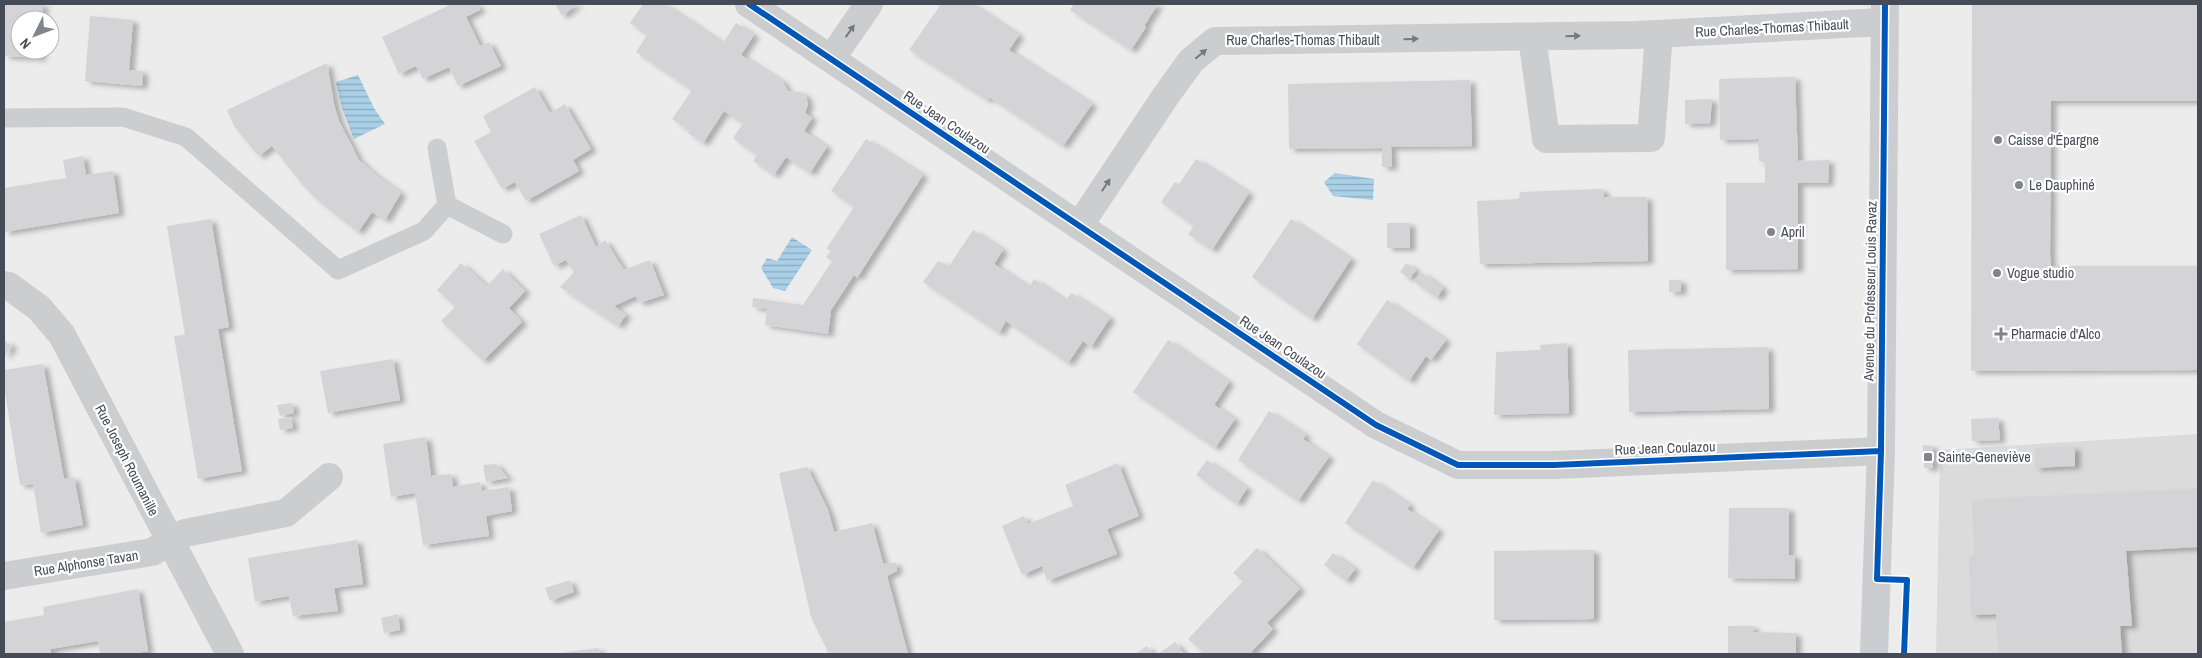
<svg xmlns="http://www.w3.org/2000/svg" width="2202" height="658" viewBox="0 0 2202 658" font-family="'Archivo Narrow',sans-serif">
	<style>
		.education { fill: #dbdbdb }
		.water { fill: url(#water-rules) }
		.building { fill: #d4d4d7; filter: url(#shadow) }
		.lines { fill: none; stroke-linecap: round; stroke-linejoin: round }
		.lane { stroke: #cbcdcf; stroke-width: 19 }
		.street { stroke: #cbcdcf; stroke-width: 28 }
		.secondary { stroke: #cbcdd0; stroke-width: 28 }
		.cycleway-casing { stroke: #fff; stroke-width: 9 }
		.cycleway { stroke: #0057b8; stroke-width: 6 }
		.oneway { fill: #747981 }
		.poi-dot { fill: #80848b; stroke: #fff; stroke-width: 2 }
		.labels { text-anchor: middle; stroke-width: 4.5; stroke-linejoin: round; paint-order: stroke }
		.street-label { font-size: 14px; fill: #454c57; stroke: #fff }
		.poi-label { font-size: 14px; fill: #454c57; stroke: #fff; text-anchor: start }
	</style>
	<defs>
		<pattern id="water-rules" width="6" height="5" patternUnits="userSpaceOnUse" patternTransform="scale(1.25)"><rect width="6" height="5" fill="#a9d0e6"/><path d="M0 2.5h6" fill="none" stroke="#8babbd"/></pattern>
		<filter id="shadow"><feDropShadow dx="5.5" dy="3" stdDeviation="2.5" flood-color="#0004"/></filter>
	</defs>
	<rect width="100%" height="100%" fill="#edecec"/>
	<path class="education" d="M2198 434V654H1936L1940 450Z"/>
	<path class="water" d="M358 75 374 108 385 124 354 139 342 108 336 82Z
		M1335 173 1374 179 1373 200 1333 196 1324 182Z
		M792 237 812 250 785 291 773 288 761 268 767 258 777 261Z"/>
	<path class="building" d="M4 4H43L42 20H20V50H41V58L4 56Z
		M452 4H477L480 10 466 17 480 46 489 42 501 66 458 86 449 67 423 79 416 66 399 74 382 37Z
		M555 4H577L562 16Z
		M643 4H664L723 43 736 23 754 35 741 55 782 81 788 91 800 92 806 96 808 104 805 113 812 118 804 131 827 147 810 173 786 157 774 175 753 161 757 155 733 138 743 123 724 111 703 143 688 133 690 131 672 119 692 90 636 52 647 35 630 23Z
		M941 4H972L1019 35 1009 50 1092 104 1063 146 989 97 987 100 909 50Z
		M1074 4H1158L1144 26 1146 27 1131 50 1070 10Z
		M1972 4H2198V101H2051L2050 255 2051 266H2198V370L1971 371Z
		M90 16 133 20 129 70 143 71 142 86 85 81Z
		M327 63 334 104 339 121 359 160 376 175 401 193 385 220 372 212 358 232 315 198 301 183 272 146 259 156 254 151 234 126 227 110Z
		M1795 77 1798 161 1829 160 1828 183H1798V269L1726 270V183H1765V162L1759 161 1758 139 1720 140 1719 79Z
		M1470 80 1472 146 1391 147 1392 167H1382V148L1289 149 1288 84Z
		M535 87 550 113 565 104 591 149 573 160 579 171 526 201 515 182 502 189 474 141 491 132 483 116Z
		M1712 99 1710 123 1685 124V100Z
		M866 139 923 175 857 278 854 275 831 310 828 334 765 325 767 309 752 307 753 298 803 305 832 261 826 257 831 251 826 249 854 207 831 191Z
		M83 156 86 175 113 171 119 213 4 232V188L66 178 63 160Z
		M1196 159 1249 193 1212 250 1188 234 1194 226 1161 202 1175 182 1179 184Z
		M1603 189 1604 197H1647L1648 261 1480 264 1477 201 1519 199 1520 192Z
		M581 215 596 247 605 240 624 270 650 260 664 295 639 303 636 296 614 306 626 315 618 326 560 287 574 272 566 260 554 266 539 234Z
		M211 219 229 327 218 329 242 471 198 479 174 336 185 335 167 226Z
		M1291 219 1351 259 1312 319 1252 277Z
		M1387 223H1410V248H1387Z
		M973 230 1003 250 994 264 1029 287 1034 279 1066 301 1071 293 1110 318 1091 347 1083 341 1068 363 1006 321 999 333 923 282 938 261 949 266Z
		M461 263 487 286 503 269 525 291 509 308 522 322 483 361 441 321 455 307 437 290Z
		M1406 263 1416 270 1409 279 1400 272Z
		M1421 272 1443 288 1437 298 1414 282Z
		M1669 280H1681V292H1669Z
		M1387 300 1446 340 1431 360 1426 356 1409 381 1357 344Z
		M4 340 12 346 4 357Z
		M1168 340 1229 382 1214 405 1235 419 1215 448 1133 392Z
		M1567 343 1569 413 1494 415 1496 352 1541 350 1540 345Z
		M1768 347 1769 409 1629 412 1628 350Z
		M393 359 400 400 328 413 320 371Z
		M43 364 64 479 74 477 83 525 41 533 33 484 20 485 4 386V370Z
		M292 403 294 413 280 416 277 405Z
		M1269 411 1306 435 1303 439 1329 457 1298 501 1238 460Z
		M291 417 293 428 280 430 278 419Z
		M1998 418 2000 440 1972 441 1971 419Z
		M426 437 431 476 451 474 453 487 480 482 482 491 509 487 512 511 486 516 489 536 423 545 415 493 391 497 383 444Z
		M1923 445 1933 446V468H1924Z
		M2075 447V466L2035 468V448Z
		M1207 460 1247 488 1237 504 1196 475Z
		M1118 463 1139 516 1107 529 1117 554 1047 581 1042 566 1022 575 1002 526 1024 516 1028 524 1073 506 1065 485Z
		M496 464 508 478 486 482 483 465Z
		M807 467 828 510 834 532 872 523 883 563H896L897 571 887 576 908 654H829L811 617 779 473Z
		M1373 480 1410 505 1407 509 1439 530 1413 568 1345 523Z
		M2198 489V547L2126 551 2132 626H2120L2122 654H1998L1996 614 1971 615 1969 557 1974 555 1972 500Z
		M1729 508H1789V555H1795V579L1728 578Z
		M357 540 363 584 334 588 338 611 293 616 289 596 255 602 248 558Z
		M1257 548 1300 589 1267 623 1273 629 1251 652 1255 654H1198L1202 651 1188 639 1243 581 1233 573Z
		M1594 550V619L1494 620V551Z
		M1333 553 1355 569 1346 581 1324 565Z
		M570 580 574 592 550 601 545 588Z
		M138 589 148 651 130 654H100L98 641 51 649V654H4V622L44 615 43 607Z
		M398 614 400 630 384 633 381 618Z
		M1728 626H1754L1753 632 1796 633V654H1728Z
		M1175 642 1184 654H1158Z
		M1147 646 1153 654H1135Z
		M599 648 600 654H560V653Z"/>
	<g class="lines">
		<path class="lane" d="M4 118 123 117 186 137 338 270 424 231 447 205
			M437 148 447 205 503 234"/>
		<path class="street" d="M749 4 1376 425 1458 465H1554L1881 451
			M1532 37 1546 139 1651 138 1659 34
			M831 59 869 4
			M1079 226 1165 97 1191 61 1215 41 1637 35 1884 22
			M4 285 9 286 39 308 62 335 230 654
			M4 576 152 552 185 533 286 513 329 477"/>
		<path class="secondary" d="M1874 654 1881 451 1885 4"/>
		<defs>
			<path id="cycleway" d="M749 4 1376 425 1458 465H1554L1881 451
				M1885 4 1881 451 1877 579 1907 580 1904 654"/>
		</defs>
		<use href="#cycleway" class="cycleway-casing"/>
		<use href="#cycleway" class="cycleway"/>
	</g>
	<defs><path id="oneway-solid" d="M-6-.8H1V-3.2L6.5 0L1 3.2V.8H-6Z" transform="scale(1.25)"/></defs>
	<g class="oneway">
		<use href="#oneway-solid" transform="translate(850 31) rotate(-55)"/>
		<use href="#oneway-solid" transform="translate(1573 36) rotate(-1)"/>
		<use href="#oneway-solid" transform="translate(1411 39) rotate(-1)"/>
		<use href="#oneway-solid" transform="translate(1201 54) rotate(-40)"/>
		<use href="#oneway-solid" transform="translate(1106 185) rotate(-56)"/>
	</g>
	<g class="poi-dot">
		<circle cx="1998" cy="140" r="5"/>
		<circle cx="2019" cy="185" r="5"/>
		<circle cx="1771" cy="232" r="5"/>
		<circle cx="1997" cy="273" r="5"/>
		<path d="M1998.5 326.5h5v5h5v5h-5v5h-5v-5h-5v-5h5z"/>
		<rect x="1923" y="452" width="10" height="10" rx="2.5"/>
	</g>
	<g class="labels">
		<g class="street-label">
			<text transform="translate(1772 28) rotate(-3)" y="5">Rue Charles-Thomas Thibault</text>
			<text x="1303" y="45">Rue Charles-Thomas Thibault</text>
			<text transform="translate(947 122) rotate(34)" y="5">Rue Jean Coulazou</text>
			<text transform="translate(1870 291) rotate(-89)" y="5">Avenue du Professeur Louis Ravaz</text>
			<text transform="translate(1283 347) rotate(34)" y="5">Rue Jean Coulazou</text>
			<text transform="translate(1665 448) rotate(-2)" y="5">Rue Jean Coulazou</text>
			<text transform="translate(127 460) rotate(63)" y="5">Rue Joseph Roumanille</text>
			<text transform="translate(86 563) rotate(-9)" y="5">Rue Alphonse Tavan</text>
		</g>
		<g class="poi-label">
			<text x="2008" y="145">Caisse d'Épargne</text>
			<text x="2029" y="190">Le Dauphiné</text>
			<text x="1781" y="237">April</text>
			<text x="2007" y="278">Vogue studio</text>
			<text x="2011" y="339">Pharmacie d'Alco</text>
			<text x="1938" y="462">Sainte-Geneviève</text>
		</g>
	</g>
	<rect width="2202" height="658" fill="none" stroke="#454c57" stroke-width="10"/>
	<g transform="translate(35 35) rotate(228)"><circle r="24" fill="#ffffff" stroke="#b5b7bc"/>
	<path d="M0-4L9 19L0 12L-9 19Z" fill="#80848b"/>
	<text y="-8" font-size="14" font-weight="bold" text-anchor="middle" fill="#454c57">N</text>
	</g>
</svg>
